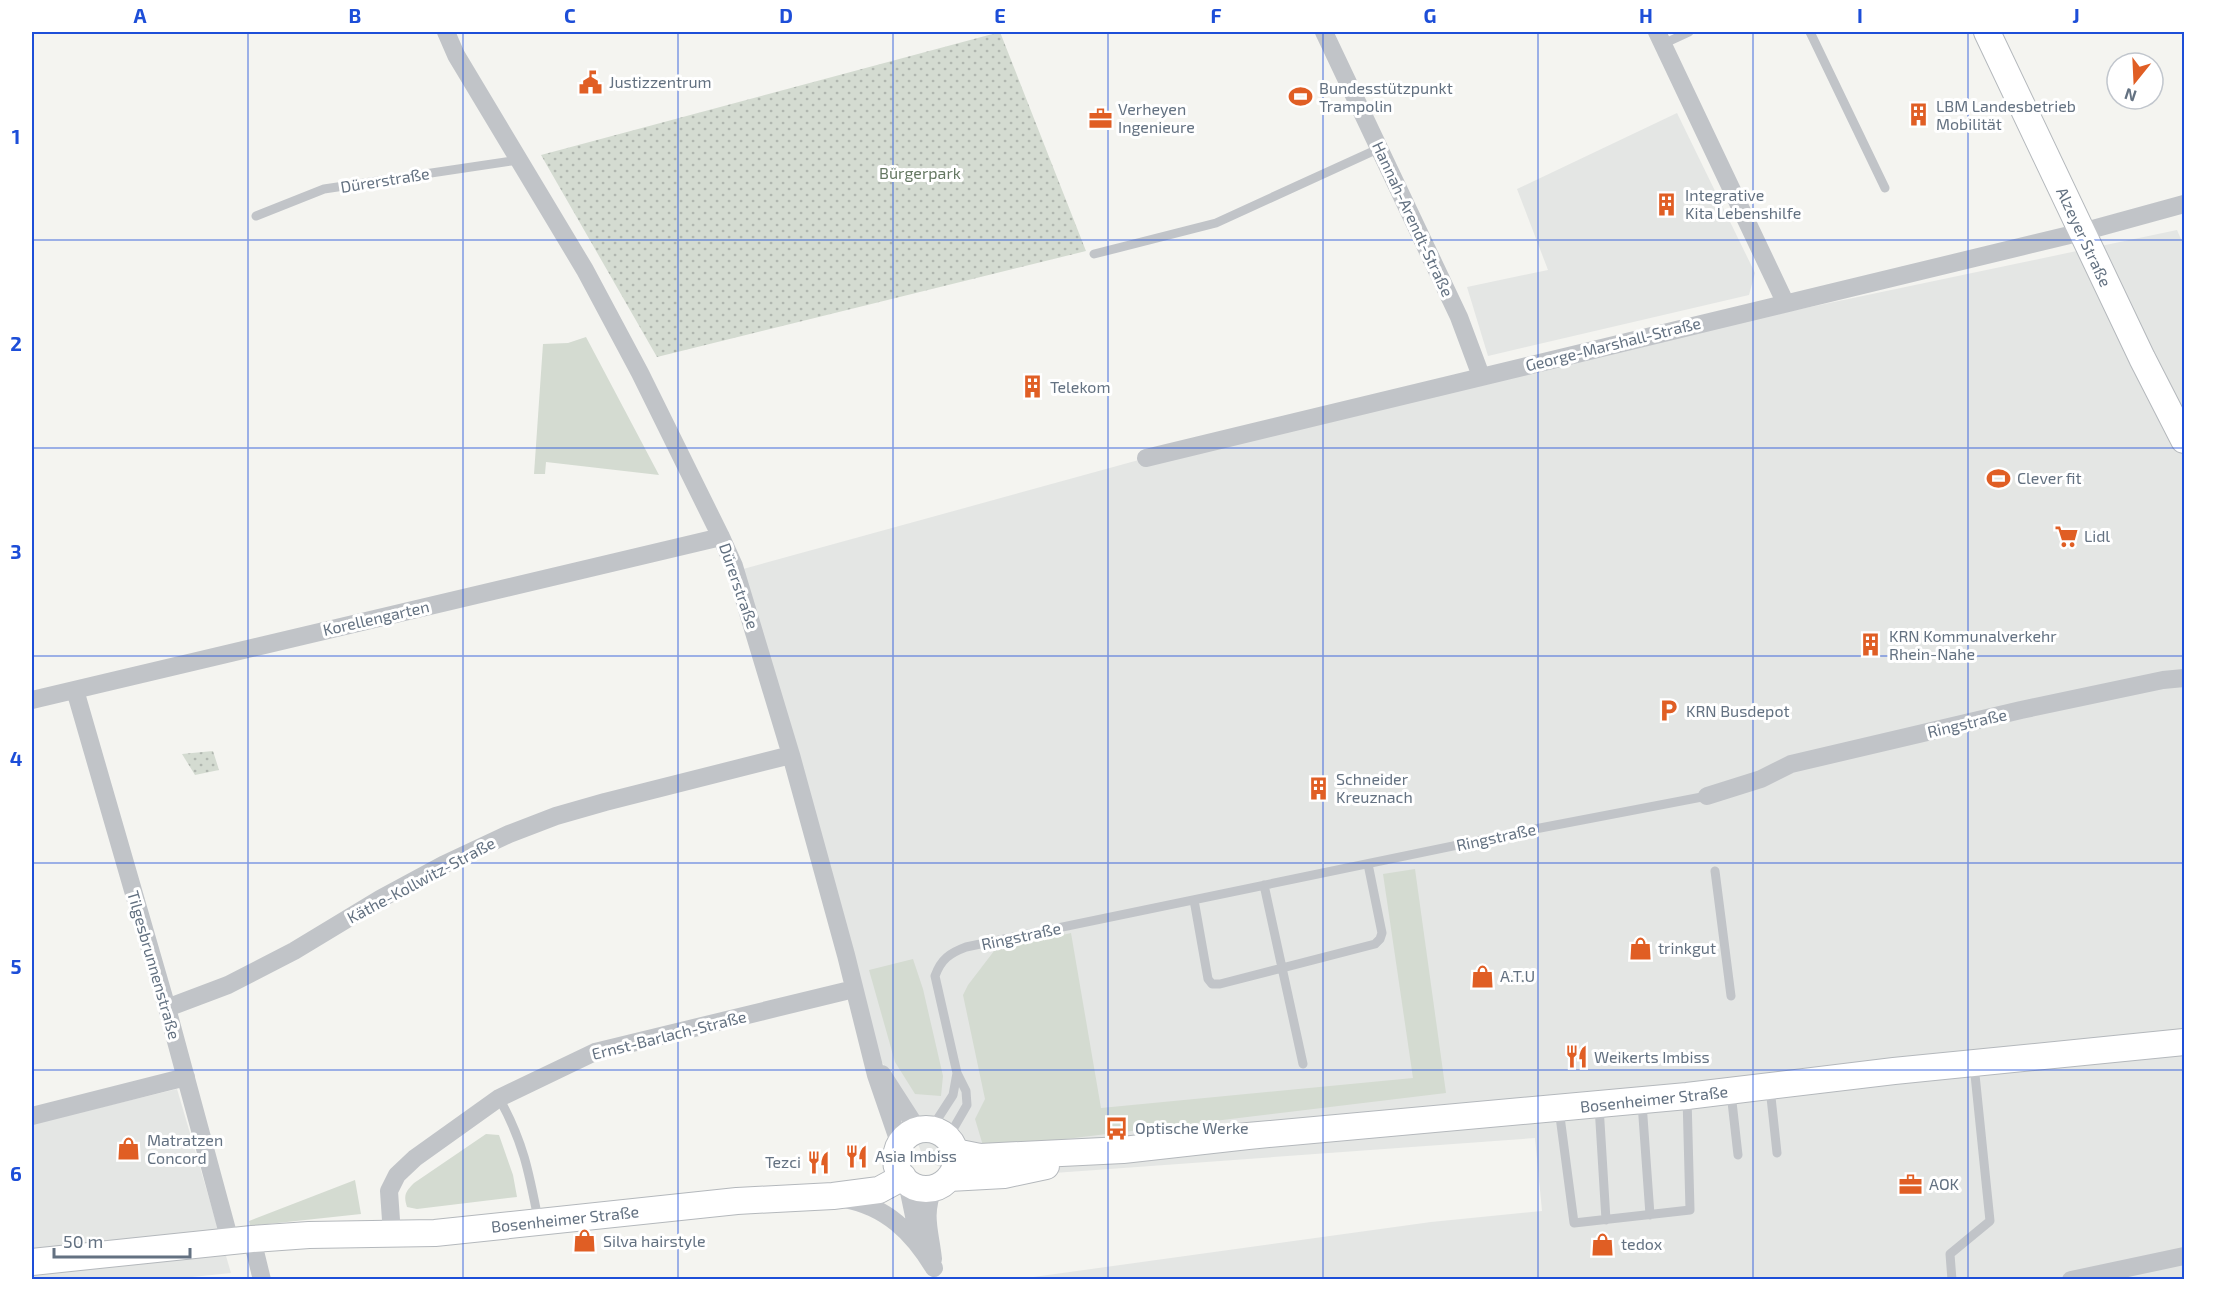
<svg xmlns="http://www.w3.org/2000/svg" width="2216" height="1311" viewBox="0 0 2216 1311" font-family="'Exo 2',sans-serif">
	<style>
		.built { fill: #e4e6e4 }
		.grass { fill: #d4dbd1 }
		.park { fill: url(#park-dots) }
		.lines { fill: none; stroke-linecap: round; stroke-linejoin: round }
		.secondary-casing { stroke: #b4b8bc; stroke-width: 28 }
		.lane { stroke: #c1c4c8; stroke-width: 9 }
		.street { stroke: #c1c4c8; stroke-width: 18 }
		.secondary { stroke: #fff; stroke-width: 26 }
		.grid { fill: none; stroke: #1d4ed8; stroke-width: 1.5; stroke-opacity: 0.55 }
		.labels { text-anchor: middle; stroke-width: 6; stroke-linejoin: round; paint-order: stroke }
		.poi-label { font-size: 16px; fill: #637181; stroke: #fff; text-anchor: start }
		.park-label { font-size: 16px; fill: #657862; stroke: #fff }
		.street-label { font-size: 16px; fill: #637181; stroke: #fff }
		.neatline { fill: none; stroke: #1d4ed8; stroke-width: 2 }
		.grid-label { font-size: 20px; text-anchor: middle; font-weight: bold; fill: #1d4ed8 }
	</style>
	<defs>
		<pattern id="park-dots" width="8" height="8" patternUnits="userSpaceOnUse" patternTransform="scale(1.5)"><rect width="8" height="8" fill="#d4dbd1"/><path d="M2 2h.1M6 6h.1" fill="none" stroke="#b0b6af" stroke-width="1.8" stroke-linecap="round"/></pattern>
	</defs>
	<rect width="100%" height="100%" fill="#f4f4f0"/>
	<path class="built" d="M1677 113 1755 273 1749 295 1488 356 1467 287 1548 270 1517 189Z
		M2177 230 2184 246V1279H1019L1431 1222 1542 1211 1535 1138 972 1179 925 1161 888 1071 870 1045 736 571 1146 458 1481 376Z
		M177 1089 231 1273 163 1280 32 1279V1124Z"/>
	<path class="grass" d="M586 337 659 475 546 462 545 474H534L543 344 568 343Z
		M1415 869 1446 1093 984 1149 975 1119 985 1099 963 995 968 985 994 951 1071 933 1101 1108 1413 1078 1383 874Z
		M913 959 923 989 943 1076 941 1096 915 1094 895 1062 869 970Z
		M486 1134 499 1135 513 1175 517 1197 417 1209 407 1207C403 1195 406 1191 414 1183Z
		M355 1180 361 1214 250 1226 249 1221Z"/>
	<path class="park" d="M1000 32 1086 251 657 357 541 155Z
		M213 751 219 770 195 775 182 754Z"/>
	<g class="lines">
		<defs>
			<path id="secondary" d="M1987 32 2142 358 2184 440
				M896 1159a30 30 0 1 1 60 0a30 30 0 1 1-60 0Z
				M955 1152 980 1157 1123 1150 1248 1136 1687 1096 1894 1071 2184 1042
				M949 1178 1004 1175 1046 1166
				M32 1262 252 1239 309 1235 435 1233 737 1201 833 1196 879 1190 903 1177"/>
		</defs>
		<use href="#secondary" class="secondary-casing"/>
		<path class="lane" d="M1810 32 1885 188
			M1663 44 1689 32
			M256 216 324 189 518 160
			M1094 254 1216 223 1380 148
			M1715 871 1731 996
			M1264 885 1303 1064
			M1194 900 1208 979 1212 984H1220L1375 944 1380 939 1382 933 1368 864
			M1770 1088 1777 1153
			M1731 1093 1738 1155
			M499 1098C523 1141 529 1172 538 1219
			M1642 1103 1650 1215
			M1599 1106 1606 1220
			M1559 1109 1574 1223 1690 1210 1687 1097
			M931 1129 953 1095 957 1073
			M950 1140 952 1131 967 1105 966 1091 957 1073 935 976C941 959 950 953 966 947L1535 829 1707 796
			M1952 1280 1950 1254 1990 1221 1974 1065"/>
		<path class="street" d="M446 32 456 55 585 270 640 373 721 537 734 566 791 755 846 955 876 1075 900 1145
			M1324 32 1459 317 1481 376
			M1657 32 1785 302
			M1146 458 2082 232 2184 204
			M75 690 167 1008 230 1241
			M32 700 721 537
			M1707 796 1761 779 1791 764 2021 710 2163 680 2184 678
			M167 1008 228 985 294 951 380 899 443 865 509 834 556 816 605 802 791 755
			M882 1074 918 1130
			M32 1116 186 1077
			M909 1183V1192L919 1240
			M844 1199C886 1206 913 1233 934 1268
			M392 1235 389 1191 397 1175 415 1158 499 1098 595 1052 854 989
			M252 1239 262 1280
			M933 1259C930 1231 922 1215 934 1187
			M2071 1280 2184 1256"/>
		<use href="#secondary" class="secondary"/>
	</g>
	<path class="grid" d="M248 32V1280M463 32V1280M678 32V1280M893 32V1280M1108 32V1280M1323 32V1280M1538 32V1280M1753 32V1280M1968 32V1280M32 240H2184M32 448H2184M32 656H2184M32 863H2184M32 1070H2184"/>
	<defs>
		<symbol id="civic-bare" viewBox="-9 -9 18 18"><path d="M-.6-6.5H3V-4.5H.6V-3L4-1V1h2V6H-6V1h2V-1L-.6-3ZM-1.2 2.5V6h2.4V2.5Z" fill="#e05e24" stroke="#fff" stroke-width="2.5" paint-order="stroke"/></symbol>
		<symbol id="stadium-bare" viewBox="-9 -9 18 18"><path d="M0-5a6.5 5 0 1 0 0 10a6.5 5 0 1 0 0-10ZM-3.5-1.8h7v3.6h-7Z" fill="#e05e24" stroke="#fff" stroke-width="2.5" paint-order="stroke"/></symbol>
		<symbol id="building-bare" viewBox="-9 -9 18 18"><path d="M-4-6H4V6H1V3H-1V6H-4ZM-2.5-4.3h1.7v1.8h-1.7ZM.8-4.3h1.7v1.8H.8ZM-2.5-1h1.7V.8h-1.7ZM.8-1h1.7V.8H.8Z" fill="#e05e24" stroke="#fff" stroke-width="2.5" paint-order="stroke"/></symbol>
		<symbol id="office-bare" viewBox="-9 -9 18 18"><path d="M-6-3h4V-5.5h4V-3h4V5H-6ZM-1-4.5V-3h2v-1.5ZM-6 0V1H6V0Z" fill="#e05e24" stroke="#fff" stroke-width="2.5" paint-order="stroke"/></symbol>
		<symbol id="supermarket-bare" viewBox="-9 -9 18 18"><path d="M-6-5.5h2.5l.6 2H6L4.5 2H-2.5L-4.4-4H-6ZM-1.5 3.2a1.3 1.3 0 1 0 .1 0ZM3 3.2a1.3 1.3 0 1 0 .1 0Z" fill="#e05e24" stroke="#fff" stroke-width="2.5" paint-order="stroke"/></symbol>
		<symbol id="parking-bare" viewBox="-9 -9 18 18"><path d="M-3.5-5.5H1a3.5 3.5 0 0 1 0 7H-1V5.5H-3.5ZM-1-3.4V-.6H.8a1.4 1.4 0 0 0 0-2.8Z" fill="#e05e24" stroke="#fff" stroke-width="2.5" paint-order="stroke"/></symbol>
		<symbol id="shop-bare" viewBox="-9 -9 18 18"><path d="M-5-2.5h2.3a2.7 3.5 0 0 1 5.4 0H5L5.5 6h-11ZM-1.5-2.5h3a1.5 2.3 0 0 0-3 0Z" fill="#e05e24" stroke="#fff" stroke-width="2.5" paint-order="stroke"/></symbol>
		<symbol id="restaurant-bare" viewBox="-9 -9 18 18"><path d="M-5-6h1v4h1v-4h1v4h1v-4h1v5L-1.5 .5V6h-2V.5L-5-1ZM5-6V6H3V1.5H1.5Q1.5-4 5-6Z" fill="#e05e24" stroke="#fff" stroke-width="2.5" paint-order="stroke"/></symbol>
		<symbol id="bus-bare" viewBox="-9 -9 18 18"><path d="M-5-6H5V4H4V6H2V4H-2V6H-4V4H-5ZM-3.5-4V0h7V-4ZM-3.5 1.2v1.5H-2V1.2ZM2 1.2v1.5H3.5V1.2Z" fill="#e05e24" stroke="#fff" stroke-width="2.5" paint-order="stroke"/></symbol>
	</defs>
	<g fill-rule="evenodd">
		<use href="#civic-bare" x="574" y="66" width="33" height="33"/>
		<use href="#stadium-bare" x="1284" y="80" width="33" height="33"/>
		<use href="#building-bare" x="1902" y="98" width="33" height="33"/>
		<use href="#office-bare" x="1084" y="102" width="33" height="33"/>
		<use href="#building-bare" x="1650" y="188" width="33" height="33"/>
		<use href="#building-bare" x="1016" y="370" width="33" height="33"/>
		<use href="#stadium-bare" x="1982" y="462" width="33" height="33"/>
		<use href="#supermarket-bare" x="2050" y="520" width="33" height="33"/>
		<use href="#building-bare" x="1854" y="628" width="33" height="33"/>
		<use href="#parking-bare" x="1652" y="694" width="33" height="33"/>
		<use href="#building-bare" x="1302" y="772" width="33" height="33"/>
		<use href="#shop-bare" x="1624" y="932" width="33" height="33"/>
		<use href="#shop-bare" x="1466" y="960" width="33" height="33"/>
		<use href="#restaurant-bare" x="1560" y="1040" width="33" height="33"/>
		<use href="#bus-bare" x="1100" y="1112" width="33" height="33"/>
		<use href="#shop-bare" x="112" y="1132" width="33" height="33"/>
		<use href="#restaurant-bare" x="840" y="1140" width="33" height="33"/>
		<use href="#restaurant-bare" x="802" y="1146" width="33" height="33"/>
		<use href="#office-bare" x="1894" y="1168" width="33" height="33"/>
		<use href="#shop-bare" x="568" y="1224" width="33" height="33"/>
		<use href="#shop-bare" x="1586" y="1228" width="33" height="33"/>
	</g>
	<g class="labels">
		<g class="poi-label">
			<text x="609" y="88">Justizzentrum</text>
			<text x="1319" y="94">Bundesstützpunkt<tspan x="1319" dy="18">Trampolin</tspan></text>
			<text x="1936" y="112">LBM Landesbetrieb<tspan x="1936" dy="18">Mobilität</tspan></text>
			<text x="1118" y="115">Verheyen<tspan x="1118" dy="18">Ingenieure</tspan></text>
			<text x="1685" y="201">Integrative<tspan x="1685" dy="18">Kita Lebenshilfe</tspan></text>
			<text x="1050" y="393">Telekom</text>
			<text x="2017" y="484">Clever fit</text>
			<text x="2084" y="542">Lidl</text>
			<text x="1889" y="642">KRN Kommunalverkehr<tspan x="1889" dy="18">Rhein-Nahe</tspan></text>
			<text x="1686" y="717">KRN Busdepot</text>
			<text x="1336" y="785">Schneider<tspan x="1336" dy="18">Kreuznach</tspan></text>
			<text x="1658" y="954">trinkgut</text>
			<text x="1500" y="982">A.T.U</text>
			<text x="1594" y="1063">Weikerts Imbiss</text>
			<text x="1135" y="1134">Optische Werke</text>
			<text x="147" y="1146">Matratzen<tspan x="147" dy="18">Concord</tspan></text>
			<text x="875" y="1162">Asia Imbiss</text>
			<text x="801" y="1168" text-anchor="end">Tezci</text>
			<text x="1929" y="1190">AOK</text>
			<text x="603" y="1247">Silva hairstyle</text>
			<text x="1621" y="1250">tedox</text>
		</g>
		<g class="park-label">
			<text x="920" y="179">Bürgerpark</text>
		</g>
		<g class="street-label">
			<text transform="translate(385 180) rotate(-9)" y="6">Dürerstraße</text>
			<text transform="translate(1413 219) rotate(65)" y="6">Hannah-Arendt-Straße</text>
			<text transform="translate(2084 237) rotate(65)" y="6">Alzeyer Straße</text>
			<text transform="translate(1613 344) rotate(-14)" y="6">George-Marshall-Straße</text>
			<text transform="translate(739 586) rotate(71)" y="6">Dürerstraße</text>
			<text transform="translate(376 618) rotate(-13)" y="6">Korellengarten</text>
			<text transform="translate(1967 723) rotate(-13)" y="6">Ringstraße</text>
			<text transform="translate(1496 837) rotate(-12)" y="6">Ringstraße</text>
			<text transform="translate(421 880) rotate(-28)" y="6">Käthe-Kollwitz-Straße</text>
			<text transform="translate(1021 936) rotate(-12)" y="6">Ringstraße</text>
			<text transform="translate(154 965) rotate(74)" y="6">Tilgesbrunnenstraße</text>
			<text transform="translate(669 1035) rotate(-14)" y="6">Ernst-Barlach-Straße</text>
			<text transform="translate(1654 1099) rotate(-6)" y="6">Bosenheimer Straße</text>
			<text transform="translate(565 1219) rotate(-6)" y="6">Bosenheimer Straße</text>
		</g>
	</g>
	<rect width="2216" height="1311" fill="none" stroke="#ffffff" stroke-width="66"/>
	<g transform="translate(2135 81) rotate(198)"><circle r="28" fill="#ffffff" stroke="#c1c6cd" stroke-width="1.5"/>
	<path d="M0-4.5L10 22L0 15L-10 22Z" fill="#e05e24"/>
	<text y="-9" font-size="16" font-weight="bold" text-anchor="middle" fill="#637181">N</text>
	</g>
	<path d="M54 1248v9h136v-9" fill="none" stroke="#637181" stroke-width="3"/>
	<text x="63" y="1248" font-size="18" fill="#637181" stroke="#ffffff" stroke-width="4.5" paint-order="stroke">50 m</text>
	<rect x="33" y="33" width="2150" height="1245" class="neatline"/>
	<g class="grid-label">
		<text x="140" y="23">A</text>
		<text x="355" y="23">B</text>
		<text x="570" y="23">C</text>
		<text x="786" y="23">D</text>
		<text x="1000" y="23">E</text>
		<text x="1216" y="23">F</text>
		<text x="1430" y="23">G</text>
		<text x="1646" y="23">H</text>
		<text x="1860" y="23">I</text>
		<text x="2076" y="23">J</text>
		<text x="16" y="144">1</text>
		<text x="16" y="351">2</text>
		<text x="16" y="559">3</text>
		<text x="16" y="766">4</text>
		<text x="16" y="974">5</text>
		<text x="16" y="1181">6</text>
	</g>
</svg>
